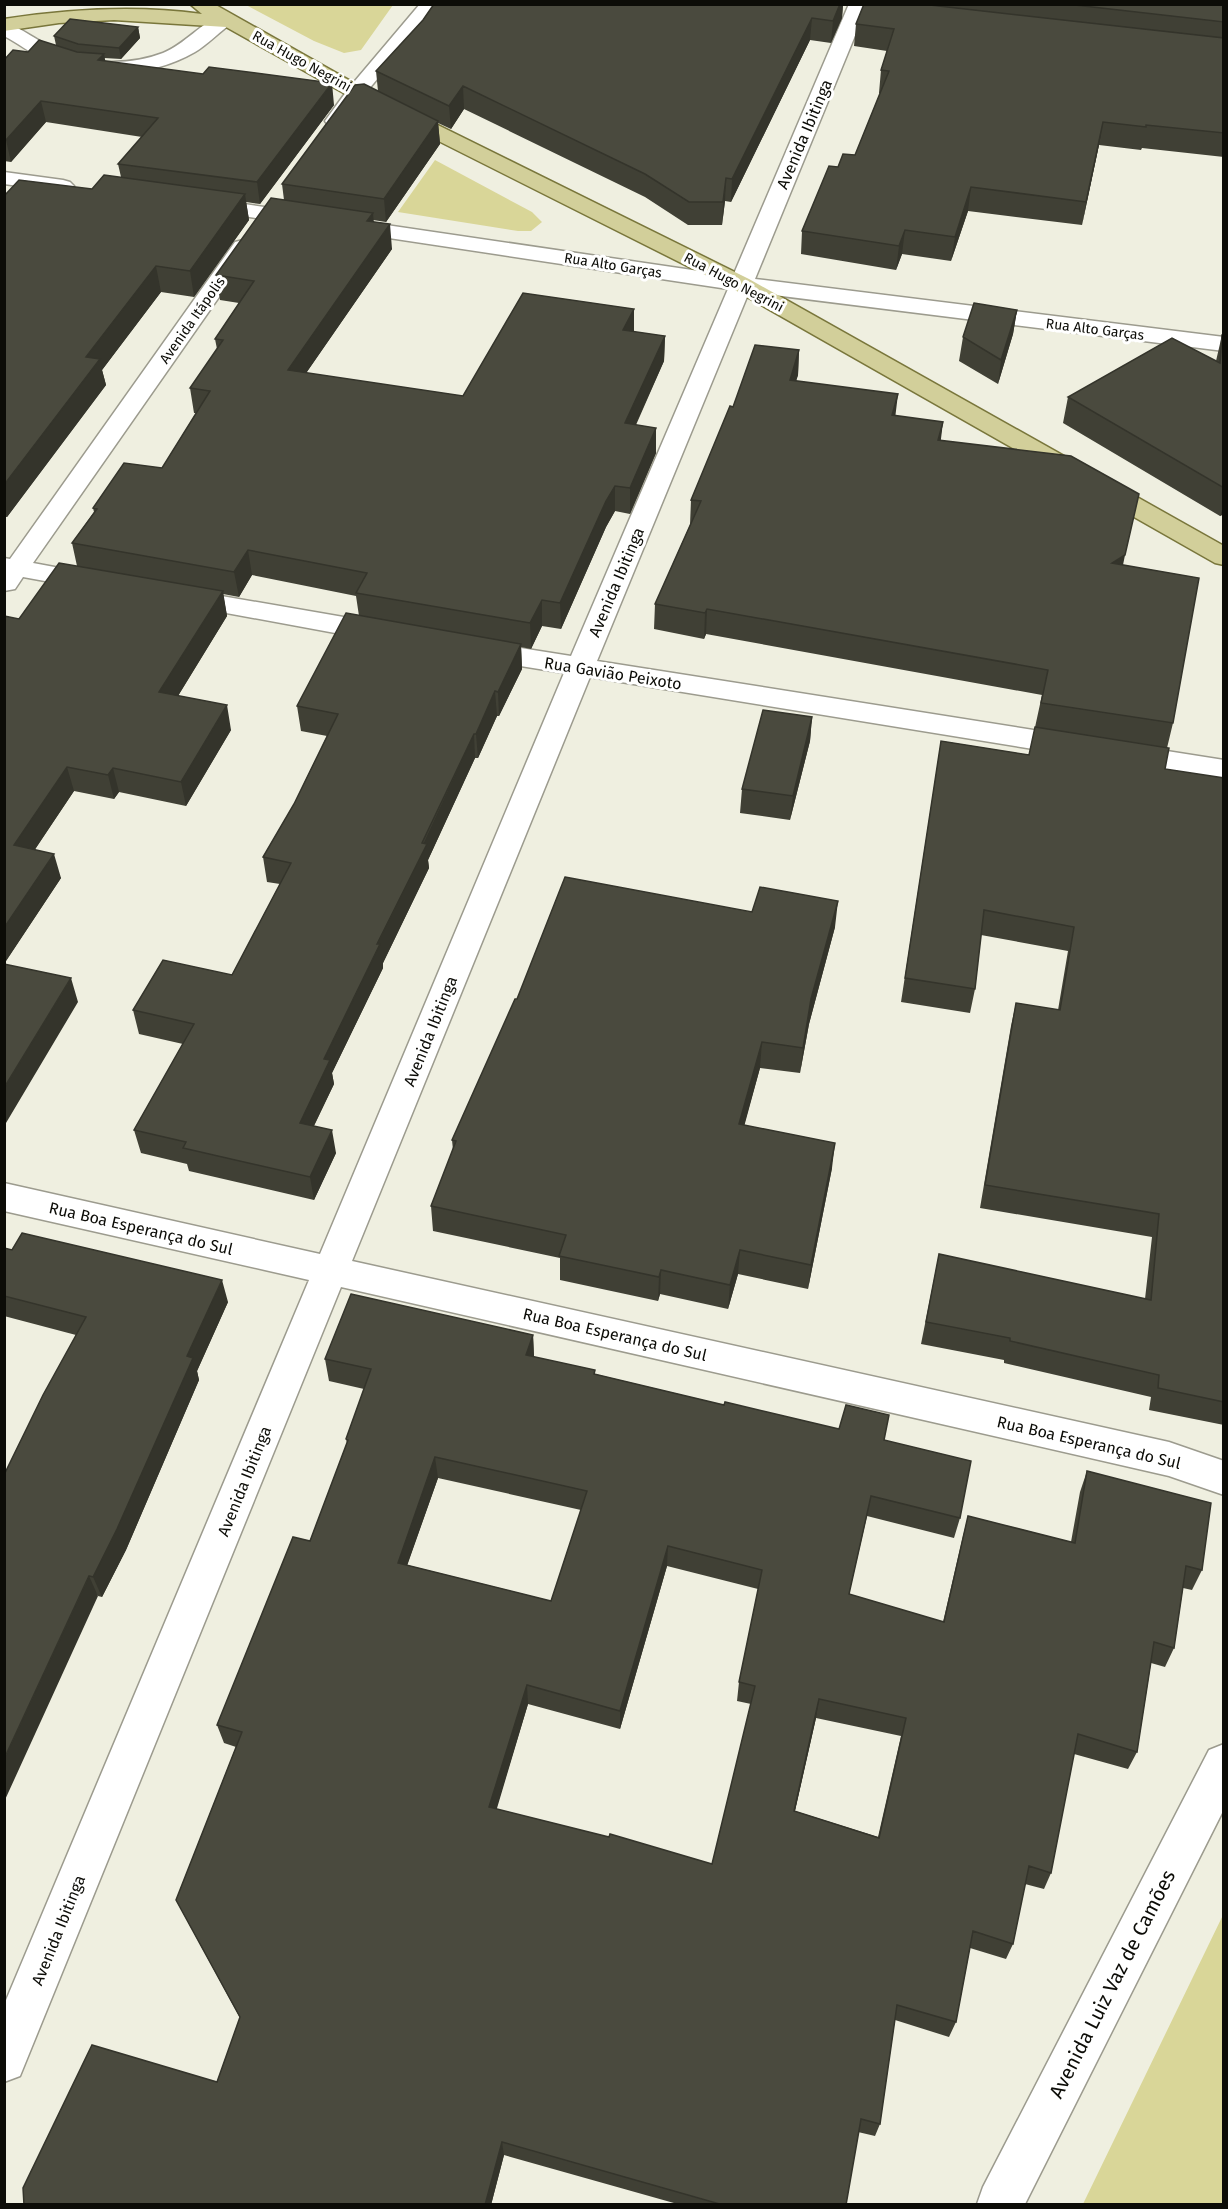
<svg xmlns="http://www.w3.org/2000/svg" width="1228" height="2209" viewBox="0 0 1228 2209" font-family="'Fira Sans',sans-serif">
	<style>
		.green { fill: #d9d698 }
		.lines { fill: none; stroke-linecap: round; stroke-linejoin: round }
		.minor-casing { stroke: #9c9b8e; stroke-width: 3 }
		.major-casing { stroke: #79763b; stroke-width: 3 }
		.minor { fill: #fff; fill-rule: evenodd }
		.major { fill: #d2cf9a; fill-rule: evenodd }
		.wall { fill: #404035; fill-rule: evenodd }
		.shaded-wall { fill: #34342b }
		.building { fill: #4a4a3e; stroke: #34342b; stroke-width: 1.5; fill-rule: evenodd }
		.labels { text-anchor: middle; stroke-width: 6; stroke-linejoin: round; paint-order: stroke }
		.far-street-label { font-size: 14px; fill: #0c0c07; stroke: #fff }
		.street-label { font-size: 16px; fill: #0c0c07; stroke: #fff }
		.near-street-label { font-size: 20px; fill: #0c0c07; stroke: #fff }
	</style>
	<rect width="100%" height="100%" fill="#efefe0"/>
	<path class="green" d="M246 5H393L361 50 344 53 314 41Z
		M435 160 532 212 542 222 531 231H518L398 212Z
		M1223 1915V2204H1083Z"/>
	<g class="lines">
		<defs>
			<path id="minor" d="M420 4H440L363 96 342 125H328L325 121 349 88Z
				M849 4H868L755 279 1224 337V351L749 292 597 661 1224 760V780L590 677 352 1261 1169 1442 1224 1461V1495L1169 1476 341 1287 20 2076 4 2082V2005L309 1280 4 1211V1183L320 1254 564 673 476 659 466 656 462 650 466 644 476 641 571 656 728 289 203 210 195 209 192 204 195 199 203 198 733 276Z
				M221 16 228 18 231 22 228 26C217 34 207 45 195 52 150 78 92 80 44 59 30 53 18 43 4 36V23C23 28 37 41 54 49 86 65 129 66 163 53 184 45 203 21 221 16Z
				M4 172 63 180 70 182 74 186 70 190 63 192 4 184Z
				M243 240 251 242 254 247 33 563 103 576 107 582 103 588 94 590 23 577 15 589 4 591V558L10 559 235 242Z
				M181 589 384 624 394 627 397 633 394 639 384 642 172 603 168 597 172 591Z
				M1224 1744V1809L1025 2204H977L983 2187 1209 1750Z"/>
			<path id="major" d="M190 4H214L363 88 749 279 1224 546V565L1215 563 733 289 349 96 226 27 114 20 59 23 4 31V19C70 9 136 5 202 14Z"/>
		</defs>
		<use href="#minor" class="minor-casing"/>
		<use href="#major" class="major-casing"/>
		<use href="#minor" class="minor"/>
		<use href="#major" class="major"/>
	</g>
	<path class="wall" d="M434 4H843L842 18 831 43 810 40 731 202 725 201 722 225H688L645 197 464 109 451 129 438 123 440 144 386 222 373 220 392 249 306 373 463 396 634 309V332L665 336 664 361 636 425 656 453 630 514 615 511 606 527 561 629 542 626 531 649 521 647 522 669 499 716H497L478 758H475L428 860 429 868 383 963V968L332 1073 334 1084 314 1126 336 1153 314 1200 189 1171 187 1164 141 1153 134 1130 183 1044 139 1034 133 1010 232 975 280 884 267 882 263 857 294 804 327 736 301 731 297 706 359 616 356 596 252 575 239 597 223 594 227 616 178 696 231 730 186 806 119 792 114 799 74 791 35 849 61 878 4 964 19 619 77 566 72 543 94 512 93 508 162 468 196 413H194L190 388 217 349 215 339 239 303 220 300 216 275 284 200 282 184 378 91 376 71 423 20Z
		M864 4H1224V157L1142 148 1141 150 1099 145 1082 225 968 211 951 261 902 254 896 270 801 254 802 231 838 167 855 155 880 93H879L881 70 887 51 854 46 856 24Z
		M138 27 140 38 121 59 104 58 105 61 334 105 260 204 246 202 249 220 194 297 161 292 102 370 106 385 7 517H4V196L92 189 121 177 118 164 142 137 46 122 11 162 4 161V60L28 52 56 45 54 36Z
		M1017 310 1013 334 998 384 959 361 963 337Z
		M1222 335H1224V514L1220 516 1063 423 1068 397 1216 361Z
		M799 350 798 375 796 381 896 416 943 422 940 440 1123 565 1173 723 1167 748 1165 769 1224 778V1425L1149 1410 1151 1397 1004 1363V1360L921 1344 939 1254 1145 1299 1152 1237 980 1208 1011 1026 1016 1003 1058 1010 1068 951 981 935 975 989 970 1013 901 1002 941 741 1029 755 1042 695 706 634 704 639 654 629 655 604 690 525 691 500 733 407Z
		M812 717 810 741 790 820 740 813 742 789Z
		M752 912 835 927 809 1024 800 1073 760 1068 744 1125 832 1168 808 1289 738 1274 728 1309 660 1294 658 1301 560 1280V1258L433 1231 431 1206 453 1150 452 1140 517 999Z
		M4 1248 228 1302 197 1371 199 1380 126 1550 102 1597 98 1596 5 1475 76 1335 4 1316Z
		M533 1335 534 1357 595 1374 724 1405 884 1440 960 1518 954 1538 867 1516 849 1594 943 1622 963 1536 968 1516 1071 1542 1080 1492 1087 1471 1202 1570 1192 1590 1183 1588 1174 1648 1165 1667 1151 1663 1137 1752 1128 1769 1074 1754 1051 1873 1044 1889 1025 1884 1013 1944 1006 1959 970 1948 956 2022 949 2037 895 2020 880 2124 875 2136 858 2132 846 2205H681L504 2155 491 2205H24L217 2082 240 2018 176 1900 236 1747 224 1743 217 1725 310 1541 347 1443 346 1439 364 1389 329 1381 325 1359ZM438 1478 581 1510 551 1601 407 1565ZM667 1566 758 1589 739 1682 737 1701 751 1704 712 1864 496 1809 528 1704 620 1729ZM816 1718 901 1736 878 1837 795 1811Z"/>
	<path class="shaded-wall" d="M840 4H843L842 18 831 43 833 21Z
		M812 18 810 40 731 202 732 179Z
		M138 27 140 38 121 59 119 48Z
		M104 54 108 75 98 60Z
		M332 83 334 105 260 204 257 182Z
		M463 86 464 109 451 129 449 106Z
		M41 101 46 122 11 162 6 140Z
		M438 121 440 144 386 222 384 199Z
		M1103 122 1099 145 1082 225 1086 202Z
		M726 178 725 201 722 225 723 202Z
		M971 187 968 211 951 261 955 237Z
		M245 194 249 220 194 297 190 271Z
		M373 213 375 238 367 221Z
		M390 224 392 249 291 395 288 370Z
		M905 230 902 254 896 270 899 246Z
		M156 266 161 292 102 370 106 385 7 517 4 508V485L86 357Z
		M634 309V334L623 330Z
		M1017 310 1013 334 998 384 1001 360Z
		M665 336 664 361 625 448V423Z
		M799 350 798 375 788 405 790 380Z
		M898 394 895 419 892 415Z
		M943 422 940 447 938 440Z
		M656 428V453L630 514V488Z
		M615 486V511L606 527 561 629 560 603 606 501Z
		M1224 504V514L1220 516Z
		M248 550 252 575 239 597 234 572Z
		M1125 555 1120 580 1112 563Z
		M223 591 227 616 165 717 159 692Z
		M542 600V626L531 649 530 623Z
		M707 609 706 634 704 639 705 613Z
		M521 644 522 669 499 716 498 692Z
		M495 691 497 716 478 758 476 734Z
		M227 705 231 730 186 806 181 782Z
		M812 717 810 741 790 820 793 796Z
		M474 734 475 758 428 860 429 868 383 963V968L332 1073 334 1084 304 1146 300 1123 324 1059Z
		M67 767 74 791 22 869 14 845Z
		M113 768 119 792 114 799 108 775Z
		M54 854 61 878 4 964V928Z
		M838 901 835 927 809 1024 800 1073 803 1048 811 999Z
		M71 978 78 1002 6 1123 4 1118V1088Z
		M762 1042 760 1068 738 1149 739 1124Z
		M332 1130 336 1153 314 1200 310 1177Z
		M835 1143 832 1168 808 1289 811 1265Z
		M740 1250 738 1274 728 1309 730 1285Z
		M661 1270 660 1294 658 1301 659 1277Z
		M222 1280 228 1302 197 1371 199 1380 126 1550 102 1597 93 1577 187 1356Z
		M533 1335 534 1357 526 1355Z
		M435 1457 438 1478 401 1583 398 1563Z
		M668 1546 667 1566 620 1729V1711Z
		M89 1576 98 1596 4 1802V1759Z
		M527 1685 528 1704 492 1825 489 1807Z
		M819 1699 816 1718 791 1828 794 1811Z
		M502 2142 504 2155 491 2205H485Z"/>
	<path class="building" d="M434 4H840L833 21 812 18 732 179 726 178 723 202H689L645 174 463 86 449 106 376 71 423 20Z
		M864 4H921L1224 38V133L1146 125V127L1103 122 1086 202 971 187 955 237 905 230 899 246 802 231 829 166 838 167 843 154 855 155 889 71 881 70 894 29 856 24Z
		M1066 4H1224V22Z
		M70 19 138 27 119 48 78 44 54 36Z
		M39 40 77 52 104 54 98 60 203 74 209 67 332 83 257 182 118 164 158 118 41 101 6 140H4V60L13 50 28 52Z
		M364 84 438 121 384 199 282 184 355 85Z
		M104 175 245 194 190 271 156 266 86 357 100 359 4 485V196L19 180 92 189Z
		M271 198 373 213 367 221 390 224 288 370 463 396 523 293 634 309 623 330 665 336 625 423 656 428 630 488 615 486 606 501 560 603 542 600 530 623 356 593 367 573 248 550 234 572 72 543 97 509 93 508 124 463 162 468 210 391 190 388 223 340 215 339 254 281 216 275Z
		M974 303 1017 310 1001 360 963 337Z
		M1222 335H1224V488L1068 397 1172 338 1220 363Z
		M755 345 799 350 790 380 898 394 892 415 943 422 938 440 1071 456 1139 494 1125 555 1112 563 1199 578 1173 723 1041 703 1048 670 707 609 705 613 655 604 701 501 691 500 730 406 733 407Z
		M59 563 223 591 159 692 227 705 181 782 113 768 108 775 67 767 14 845 54 854 4 928V616L19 619Z
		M346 613 521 644 498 692 495 691 476 734H474L422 843 427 844 377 944H380L324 1059 330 1060 300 1123 332 1130 310 1177 183 1148 186 1142 134 1130 194 1024 133 1010 163 960 232 975 291 863 263 857 294 804 338 714 297 706Z
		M763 710 812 717 793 796 742 789Z
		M1035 727 1169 748 1165 769 1224 778V1402L1158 1388 1159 1375 1010 1341V1338L926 1322 939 1254 1151 1300 1159 1214 985 1185 1016 1003 1060 1010 1074 927 984 910 975 989 905 978 941 741 1029 755Z
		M565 877 752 912 760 887 838 901 811 999 803 1048 762 1042 739 1124 835 1143 811 1265 740 1250 730 1285 661 1270 659 1277 559 1256 566 1235 431 1206 456 1141 452 1140 515 999H517Z
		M4 964 71 978 4 1088Z
		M22 1233 222 1280 187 1356 193 1358 117 1529 93 1577 89 1576 4 1759V1475L43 1395 86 1317 4 1296V1248L12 1250Z
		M351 1294 533 1335 526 1355 595 1370 594 1374 724 1405 725 1402 839 1429 846 1405 889 1415 884 1440 971 1461 960 1518 871 1496 849 1594 944 1622 968 1516 1075 1543 1087 1471 1211 1503 1202 1570 1186 1566 1174 1648 1154 1642 1137 1752 1078 1734 1051 1873 1029 1866 1013 1944 973 1931 956 2022 897 2005 880 2124 861 2119 846 2205H723L502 2142 485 2205H24L23 2188 92 2045 217 2082 240 2017 176 1900 242 1732 217 1725 293 1537 310 1541 348 1440 346 1439 371 1369 325 1359ZM435 1457 587 1491 551 1601 398 1563ZM668 1546 762 1570 739 1682 755 1686 712 1864 610 1834 609 1837 489 1807 527 1685 620 1711ZM819 1699 906 1718 879 1838 794 1811Z"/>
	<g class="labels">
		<g class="far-street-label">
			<text transform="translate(302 61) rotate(29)" y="5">Rua Hugo Negrini</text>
			<text transform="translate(613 265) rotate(9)" y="5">Rua Alto Garças</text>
			<text transform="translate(734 282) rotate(28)" y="5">Rua Hugo Negrini</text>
			<text transform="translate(192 320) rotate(-55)" y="5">Avenida Itápolis</text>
			<text transform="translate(1095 329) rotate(7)" y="5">Rua Alto Garças</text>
		</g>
		<g class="street-label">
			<text transform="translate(804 134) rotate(-67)" y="6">Avenida Ibitinga</text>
			<text transform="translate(616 582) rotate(-67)" y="6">Avenida Ibitinga</text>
			<text transform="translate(613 673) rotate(9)" y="6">Rua Gavião Peixoto</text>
			<text transform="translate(430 1031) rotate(-68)" y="6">Avenida Ibitinga</text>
			<text transform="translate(141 1228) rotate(13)" y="6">Rua Boa Esperança do Sul</text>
			<text transform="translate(615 1334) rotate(13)" y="6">Rua Boa Esperança do Sul</text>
			<text transform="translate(1089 1442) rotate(13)" y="6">Rua Boa Esperança do Sul</text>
			<text transform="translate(244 1481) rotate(-68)" y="6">Avenida Ibitinga</text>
			<text transform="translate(58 1930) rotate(-68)" y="6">Avenida Ibitinga</text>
		</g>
		<g class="near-street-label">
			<text transform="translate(1112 1984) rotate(-63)" y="7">Avenida Luiz Vaz de Camões</text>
		</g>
	</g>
	<rect width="1228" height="2209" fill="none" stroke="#0c0c07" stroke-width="12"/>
</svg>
